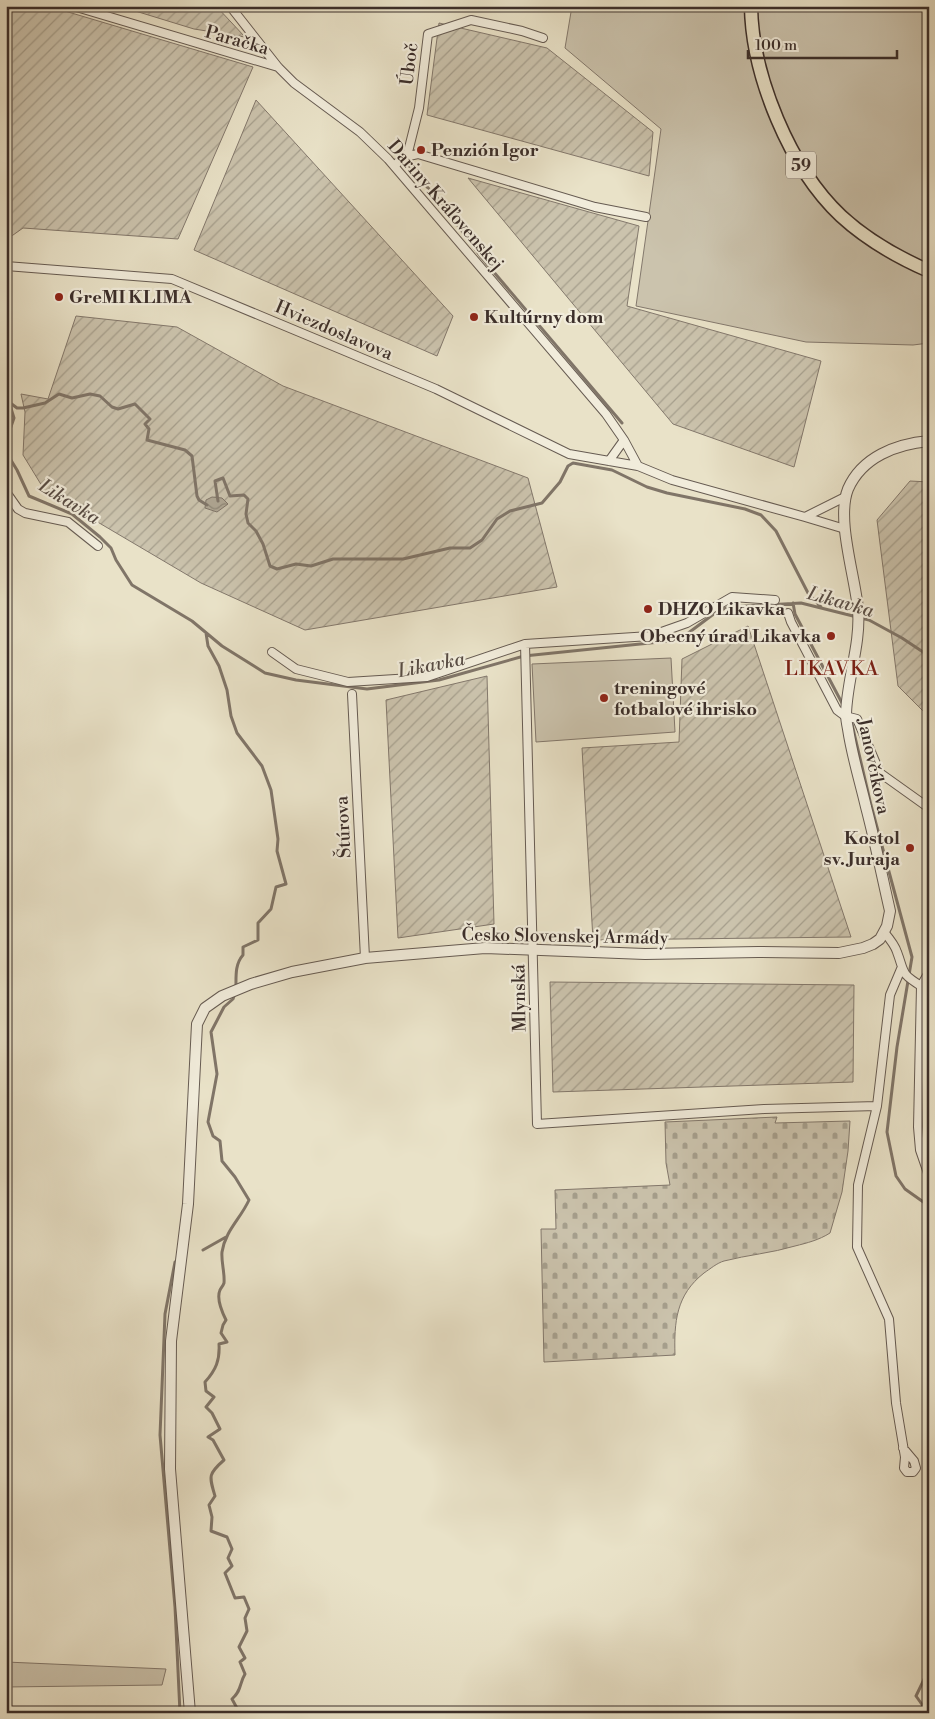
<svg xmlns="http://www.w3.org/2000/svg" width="935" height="1719" viewBox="0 0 935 1719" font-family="'Libre Bodoni',serif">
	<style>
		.grass { fill: #cbc3ad; stroke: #83786c }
		.cemetery { fill: url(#cemetery-stones); stroke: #83786c }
		.garden { fill: url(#garden-furrows); stroke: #83786c }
		.water { fill: url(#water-waves); stroke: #807568 }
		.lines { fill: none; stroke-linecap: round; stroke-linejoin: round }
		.stream { stroke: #807568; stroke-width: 3 }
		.minor-casing { stroke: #665b52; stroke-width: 10 }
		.tertiary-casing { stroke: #665b52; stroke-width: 12 }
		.primary-casing { stroke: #3b2e2a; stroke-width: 15 }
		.minor { stroke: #f1ecdb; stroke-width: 8 }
		.tertiary { stroke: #f1ecdb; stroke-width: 10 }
		.primary { stroke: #e9e2c8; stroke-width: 12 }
		.poi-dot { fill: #8f2418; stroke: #f1ecdb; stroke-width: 2 }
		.labels { text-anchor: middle; stroke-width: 4.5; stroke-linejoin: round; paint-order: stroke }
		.shield { fill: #f1ecdb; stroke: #72675f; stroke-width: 1 }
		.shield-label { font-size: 16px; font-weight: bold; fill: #3b2e2a }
		.street-label { font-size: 18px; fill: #3b2e2a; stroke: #f1ecdb }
		.poi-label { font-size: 18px; font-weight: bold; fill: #3b2e2a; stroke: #f1ecdb; text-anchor: start }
		.water-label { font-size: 19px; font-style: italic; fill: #584c44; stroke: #f1ecdb }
		.quarter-label { font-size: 20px; letter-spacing: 1px; fill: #7a1f14; stroke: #f1ecdb }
	</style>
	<defs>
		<pattern id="cemetery-stones" width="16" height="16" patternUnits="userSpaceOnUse" patternTransform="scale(1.25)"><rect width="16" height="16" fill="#cbc3ad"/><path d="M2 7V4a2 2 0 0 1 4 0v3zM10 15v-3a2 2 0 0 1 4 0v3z" fill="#a69f8d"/></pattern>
		<pattern id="garden-furrows" width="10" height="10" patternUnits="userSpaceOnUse" patternTransform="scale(1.25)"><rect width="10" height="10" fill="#cbc3ad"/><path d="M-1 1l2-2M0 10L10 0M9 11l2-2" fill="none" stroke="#a69f8d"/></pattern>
		<pattern id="water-waves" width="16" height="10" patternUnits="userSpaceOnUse" patternTransform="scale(1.25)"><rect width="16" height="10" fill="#aea592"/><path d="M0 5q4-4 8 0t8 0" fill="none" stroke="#8f8777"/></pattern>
	</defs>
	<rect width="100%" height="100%" fill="#e9e2c8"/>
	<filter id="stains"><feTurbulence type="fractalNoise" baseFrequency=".004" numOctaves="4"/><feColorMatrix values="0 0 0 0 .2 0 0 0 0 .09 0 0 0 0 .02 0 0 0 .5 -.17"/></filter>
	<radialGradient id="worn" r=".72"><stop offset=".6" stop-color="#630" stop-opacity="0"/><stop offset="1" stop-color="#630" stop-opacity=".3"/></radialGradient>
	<path class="grass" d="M572 6H929V343L913 345 806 342 636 306 661 129 565 48Z
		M671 658 675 732 536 742 532 664Z
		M6 1662 166 1669 162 1685 6 1687Z"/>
	<path class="cemetery" d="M777 1117 775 1123 850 1121 848 1151 842 1192 830 1233C819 1240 807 1243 795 1246 772 1253 747 1255 724 1261 717 1263 710 1269 704 1273 676 1295 674 1322 675 1355L544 1362 541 1229H556L555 1190 670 1185 666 1163 665 1122Z"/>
	<path class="garden" d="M6 6H48L253 67 178 239 23 228 6 240Z
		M119 6H216L245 37 194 29Z
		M439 23 547 48 653 132 649 176 427 115Z
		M256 100 453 316 437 356 194 250Z
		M468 178 639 226 627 306 821 361 794 467 673 424Z
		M76 316 177 327 283 386 528 478 557 587 305 630 201 583 45 491 23 455 25 412 21 394 48 399Z
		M910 481 929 482V717L898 686 877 520Z
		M748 626 851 937 593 940 582 748 679 742 682 659Z
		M487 676 494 924 398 938 386 700Z
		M550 982 854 985 853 1082 553 1092Z"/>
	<path class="water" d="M212 497 222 498 228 504 217 512 205 508 206 500Z"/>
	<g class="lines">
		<path class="stream" d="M407 165 440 201 481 257 622 423
			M6 402H9L14 418 6 441
			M9 402 17 408H23L45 403 59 394 72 398 90 394 100 396 112 407 118 409 135 404 150 419 145 424 149 429 147 440 185 450 192 456 197 496 199 500 207 505
			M6 452 17 470 29 496 72 514 100 537 111 548 116 560 132 585 192 621 222 646 265 673 296 680 367 689 439 680 524 656 679 640 715 613 728 607 801 603 869 620 902 638 929 656
			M218 501 215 481 223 478 230 496 244 495 248 499 246 514 248 523 256 531 263 544 270 566 277 569 296 564 311 566 333 559H403L450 548H470L482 540 497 519 510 511 542 503 560 482 568 466 573 463 612 470 647 487 667 493 745 509 761 515 776 531 808 593 821 607
			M793 603 795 614 842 703
			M206 633 208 646 219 666 227 690 231 716 237 733 262 766 271 790 278 839 277 851 286 884 276 887 271 909 258 923V940L243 947V955C235 964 236 976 236 987
			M852 724 871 805 912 957 897 1047 887 1132 896 1176 905 1189 929 1206
			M203 1250 226 1237
			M175 1262 165 1314 160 1435 175 1607 180 1713
			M234 1713 238 1710 232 1699C242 1690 239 1684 245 1674L240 1662 245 1658 239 1647 247 1631 245 1618 249 1609 244 1597 235 1598 225 1573 232 1566 228 1558 232 1549 227 1537 211 1531 212 1517 209 1505 215 1496C209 1476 208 1474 224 1460L213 1440 208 1437 220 1429 212 1413 206 1407 214 1397 206 1391 205 1382C216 1370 220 1360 219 1344L227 1342 221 1333 223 1325 226 1320C222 1312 216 1299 220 1290 221 1288 223 1286 224 1283 225 1273 221 1262 222 1252 225 1231 241 1218 249 1200L235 1177 222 1161 220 1141 213 1136 208 1122 217 1074 211 1032 224 1007 233 999 235 993
			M928 1713 916 1696 929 1669"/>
		<defs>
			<path id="minor" d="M73 6 278 67
				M230 6 278 67 294 83 360 132 388 159 606 414 624 440 638 466
				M407 156 419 108 428 34 471 20 522 31 543 38
				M394 166 404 157 418 154 595 207 646 217
				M6 266 172 279 436 389 569 454 638 466 672 480 805 517 845 497
				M609 461 624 440
				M6 492 18 509 25 513 68 522 98 546
				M805 517 845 529
				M788 613 791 622 837 710 845 716 857 719 880 773 929 808
				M525 644 650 636 687 623 732 597 775 600
				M272 652 296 669 348 682 427 677 525 644 537 1124 764 1109 877 1106 890 995 901 969
				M352 694 365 958
				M884 932C889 938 895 945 897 952 905 973 900 973 921 986L918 1127 920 1150 929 1176
				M921 986 929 972
				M877 1106 858 1185 857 1247 889 1319 896 1403 905 1457 904 1468 907 1472H913L916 1468 914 1461 903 1448"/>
			<path id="tertiary" d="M190 1713 170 1469 171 1341 188 1204 197 1024 205 1008 222 996 251 984 292 972 365 958 485 948 645 954 758 952 839 953 863 948 873 944 880 939 887 926 890 911C882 876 875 841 866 807 860 781 852 756 848 729 847 724 846 719 846 714 847 679 861 644 858 609 855 576 836 519 848 489 862 457 896 444 929 441"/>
			<path id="primary" d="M751 6C752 76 790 168 841 216 867 240 897 257 929 271"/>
		</defs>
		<use href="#minor" class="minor-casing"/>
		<use href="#tertiary" class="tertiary-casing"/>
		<use href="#primary" class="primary-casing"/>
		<use href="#minor" class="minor"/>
		<use href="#tertiary" class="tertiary"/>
		<use href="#primary" class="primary"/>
	</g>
	<g class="poi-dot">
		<circle cx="421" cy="150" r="5"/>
		<circle cx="59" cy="297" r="5"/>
		<circle cx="474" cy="317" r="5"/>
		<circle cx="648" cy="609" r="5"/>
		<circle cx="831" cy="636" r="5"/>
		<circle cx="604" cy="698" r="5"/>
		<circle cx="910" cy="848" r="5"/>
	</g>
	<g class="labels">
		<rect class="shield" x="786" y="151.5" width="30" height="27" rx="4"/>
		<g class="shield-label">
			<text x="801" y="171">59</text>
		</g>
		<g class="street-label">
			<text transform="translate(237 40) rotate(16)" y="6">Paračka</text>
			<text transform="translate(409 64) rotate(-83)" y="6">Úboč</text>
			<text transform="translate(446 205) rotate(49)" y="6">Dariny Kráľovenskej</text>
			<text transform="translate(334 330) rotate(23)" y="6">Hviezdoslavova</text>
			<text transform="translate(874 766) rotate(78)" y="6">Janovčíkova</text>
			<text transform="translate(343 827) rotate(-93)" y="6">Štúrova</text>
			<text transform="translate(565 936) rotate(1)" y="6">Česko Slovenskej Armády</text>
			<text transform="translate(519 998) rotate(-91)" y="6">Mlynská</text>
		</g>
		<g class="poi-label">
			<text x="431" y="156">Penzión Igor</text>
			<text x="69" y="303">GreMI KLIMA</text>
			<text x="484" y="323">Kultúrny dom</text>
			<text x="658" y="615">DHZO Likavka</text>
			<text x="821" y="642" text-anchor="end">Obecný úrad Likavka</text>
			<text x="614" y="694">treningové<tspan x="614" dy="21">fotbalové ihrisko</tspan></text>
			<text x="900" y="844" text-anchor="end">Kostol<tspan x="900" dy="21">sv. Juraja</tspan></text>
		</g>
		<g class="water-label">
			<text transform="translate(70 501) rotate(32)" y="7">Likavka</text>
			<text transform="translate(841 601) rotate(16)" y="7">Likavka</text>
			<text transform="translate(431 664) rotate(-11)" y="7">Likavka</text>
		</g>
		<g class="quarter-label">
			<text x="832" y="675">LIKAVKA</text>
		</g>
	</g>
	<rect width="935" height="1719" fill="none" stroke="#e9e2c8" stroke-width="25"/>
	<rect x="8" y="8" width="920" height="1704" fill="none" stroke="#3b2e2a" stroke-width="2.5"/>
	<rect x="12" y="12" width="910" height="1694" fill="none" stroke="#3b2e2a"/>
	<path d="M748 50v8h149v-8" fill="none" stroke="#3b2e2a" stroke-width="2.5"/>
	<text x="755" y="50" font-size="15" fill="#3b2e2a" stroke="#f1ecdb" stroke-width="4" paint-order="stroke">100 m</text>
	<rect width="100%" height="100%" filter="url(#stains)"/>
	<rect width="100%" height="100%" fill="url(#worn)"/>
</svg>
